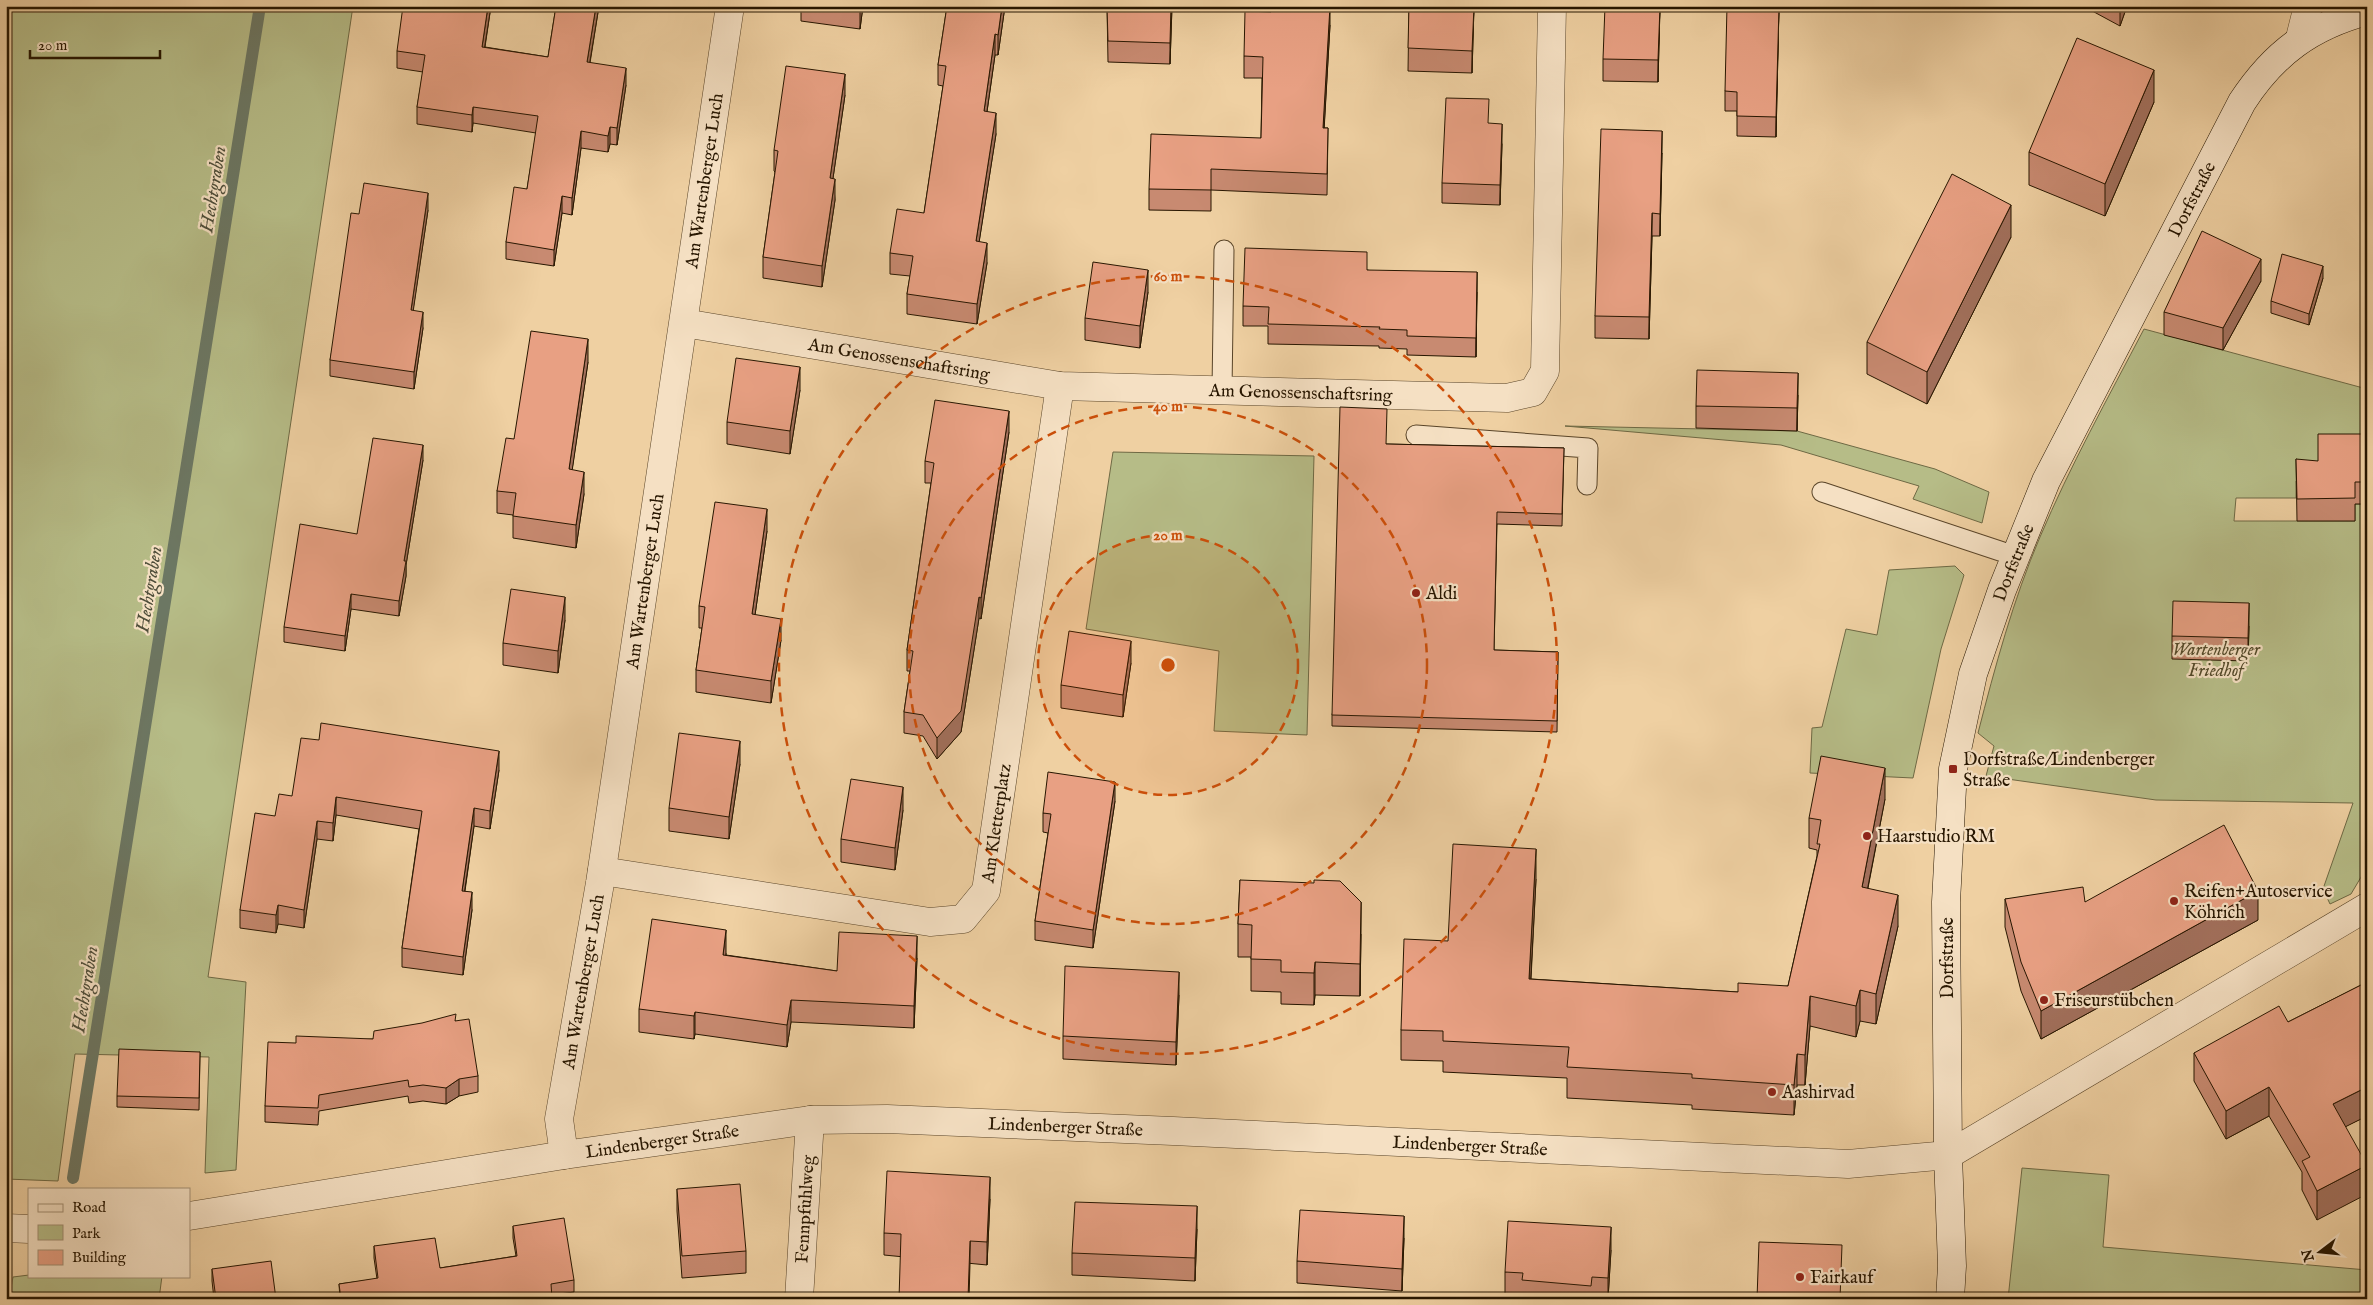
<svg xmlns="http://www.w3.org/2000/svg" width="2373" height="1305" viewBox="0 0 2373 1305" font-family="'IM FELL English',serif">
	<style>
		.green { fill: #b6bc87; stroke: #6e6944 }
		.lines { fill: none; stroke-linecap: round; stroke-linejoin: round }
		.stream { stroke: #6c7763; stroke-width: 12 }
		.lane-casing { stroke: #594428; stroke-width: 21 }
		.street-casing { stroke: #594428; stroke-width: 29 }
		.secondary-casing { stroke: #271600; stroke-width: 29 }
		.lane { stroke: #f5e0c3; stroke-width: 19 }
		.street { stroke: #f5e0c3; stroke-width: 28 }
		.secondary { stroke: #f5e0c3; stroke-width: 28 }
		.wall { fill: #c88a71; stroke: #271600 }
		.shaded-wall { fill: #a2705c; stroke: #271600 }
		.building { fill: #e8a083; stroke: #271600 }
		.ring { fill: none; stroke: #cb4f0a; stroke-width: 2.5; stroke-dasharray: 9 6 }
		.poi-dot { fill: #8f2418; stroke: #f5e0c3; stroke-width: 2 }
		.labels { text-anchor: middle; stroke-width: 4.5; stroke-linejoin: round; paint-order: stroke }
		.street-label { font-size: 18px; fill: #271600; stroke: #f5e0c3 }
		.poi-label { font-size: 18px; fill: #271600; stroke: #f5e0c3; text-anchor: start }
		.park-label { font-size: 18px; font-style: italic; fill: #524828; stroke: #f5e0c3 }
		.water-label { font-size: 19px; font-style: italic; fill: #4f4e3a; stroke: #f5e0c3 }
		.centre { fill: #cb4f0a; stroke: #f5e0c3; stroke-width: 2.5 }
		.ring-label { font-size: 15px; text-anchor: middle; font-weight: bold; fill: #cb4f0a; stroke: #f5e0c3; stroke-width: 4.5; stroke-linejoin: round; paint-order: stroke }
	</style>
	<rect width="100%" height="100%" fill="#efd0a2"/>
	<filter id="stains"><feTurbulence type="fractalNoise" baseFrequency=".004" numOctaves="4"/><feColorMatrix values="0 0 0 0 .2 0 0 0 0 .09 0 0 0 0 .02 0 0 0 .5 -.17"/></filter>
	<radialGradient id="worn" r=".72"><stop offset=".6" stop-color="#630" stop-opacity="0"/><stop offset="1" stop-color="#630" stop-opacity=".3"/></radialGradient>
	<path class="green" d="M6 6H353L208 977 246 982 236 1170 205 1173 209 1057 75 1054 58 1181 6 1179Z
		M2144 329 2367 389V456L2319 457 2318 483 2296 481V498H2236L2234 521H2355V504H2367V867L2351 894 2330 904 2323 889 2353 803 2156 800 1986 776 1994 746 1978 733C1995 667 2013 600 2040 537 2070 466 2108 398 2144 329Z
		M1565 426 1797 431 1935 469 1989 492 1982 523 1913 499 1919 486 1781 445Z
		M1113 452 1314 456 1307 735 1214 731 1219 651 1086 629Z
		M1955 566 1964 575 1941 649 1913 778 1810 773 1812 728 1822 727 1846 629 1877 635 1889 570Z
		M2022 1168 2109 1175 2103 1247 2367 1270V1299H2008Z
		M29 1275V1276H162L159 1299H9L13 1277Z"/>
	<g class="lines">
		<path class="stream" d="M73 1178 260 6"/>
		<defs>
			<path id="lane" d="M1222 391 1224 250
				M1416 435 1588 448 1587 485
				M1822 492 2015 556"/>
			<g id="street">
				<path d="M2300 38 2308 6"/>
				<path id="s1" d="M684 323 1060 386 1507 398 1533 392 1545 371 1552 6"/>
				<path id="s2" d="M602 871 930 922 963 919 986 891 1060 386"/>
				<path id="s3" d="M564 1155 559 1119 600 883 730 6"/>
				<path id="s4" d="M189 1216 564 1155 810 1120 887 1119 1173 1131 1848 1164 1948 1155 2367 907"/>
				<path d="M6 1228 29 1229"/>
				<path id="s5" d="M799 1299 810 1120"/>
			</g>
			<g id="secondary">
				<path id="s6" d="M1950 1299 1952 1266 1948 1155 1946 902 1953 769 1973 674 2002 590 2046 481 2242 102C2274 53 2311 26 2367 11"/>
			</g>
		</defs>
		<use href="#lane" class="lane-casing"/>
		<use href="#street" class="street-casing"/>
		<use href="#secondary" class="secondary-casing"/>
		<use href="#lane" class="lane"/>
		<use href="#street" class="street"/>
		<use href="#secondary" class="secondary"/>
	</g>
	<path class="wall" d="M431 6H491L485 47 548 57 556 6H599L590 63 626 85 617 145 610 144 608 152 581 148 572 215 562 213 554 266 506 259V242L527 189 536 133 473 123 472 132 417 124V107L423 72 397 68V51L430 10Z
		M801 6H863L860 29 801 21Z
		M947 6H1005L998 55H995L987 112 996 134 979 242 987 263 977 324 907 314V294L910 276 890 274V253L924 213 943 86 938 85V65Z
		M1107 6H1172L1170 64 1108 62Z
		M1409 6H1474L1472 73 1408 71Z
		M1660 6 1658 82 1603 81V59Z
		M1779 6 1776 137 1737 136V111H1725V91Z
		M2083 6H2127L2120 26Z
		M1330 25 1324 128H1328L1327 195 1211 190V211L1149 210V189L1261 138 1262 78H1244V56Z
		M845 95 833 178 835 200 822 287 763 278V257L775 172 774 171V150Z
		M2154 102 2105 216 2029 185V152Z
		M1488 123 1502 144 1500 205 1442 203V183Z
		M1662 153 1660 236H1652L1649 339 1595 338V316Z
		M428 210 413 310 423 328 414 389 330 376V360L359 214Z
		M2011 237 1927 404 1867 374V342Z
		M1367 270 1477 292 1476 357 1407 355V349L1379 348V346L1268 344V326H1243V306Z
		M2323 278 2309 325 2271 313V301Z
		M2261 281 2223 350 2164 335V312Z
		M1148 292 1140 348 1085 340V318Z
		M588 362 572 470 584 494 576 548 513 538V515L497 513V491L514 439Z
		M800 390 790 454 727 444V422Z
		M1798 395 1797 431 1696 428V406Z
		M1009 432 981 619 979 618 961 732 937 759 923 736 904 733V712L910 671H907V650L931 483H925V461Z
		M1386 444 1564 448 1562 526 1497 524 1494 650 1558 652 1557 732 1332 726V715Z
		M2296 459 2363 482V504H2355V521H2297Z
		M423 460 406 565V576L399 616 351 609 345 651 284 642V627L357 534Z
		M767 531 755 615 781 640 771 703 696 692V670L702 628H699V606Z
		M565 620 558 673 503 665V643Z
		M2249 626 2248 661 2172 659V636Z
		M1131 663 1123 717 1061 708V685Z
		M740 764 729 839 669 831V808Z
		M499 770 490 829 474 826 465 891 472 910 463 975 402 967V948L419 829 336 815 333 841 317 839 304 928 278 924 276 933 240 928V910L275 816 292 796Z
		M1885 799 1868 888 1898 926 1876 1024 1860 1021 1856 1037 1810 1026 1805 1085H1797L1794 1115 1692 1109V1105L1567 1098V1078L1443 1072V1061L1401 1060V1030L1448 941 1536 879 1531 979 1738 992 1788 986 1817 856V850L1809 848V818Z
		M1115 801 1093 948 1035 940V921L1048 833 1043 832V813Z
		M903 810 895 870 841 862V839Z
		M1240 880 1361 934 1360 996 1315 995 1314 1005 1281 1004V992L1251 991V957H1238V924Z
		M2005 899 2085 902 2258 920 2041 1039 2021 991 2005 927Z
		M726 953V955L837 971 917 958 914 1028 791 1022 787 1047 695 1034 694 1039 639 1032V1009Z
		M2367 982V1116L2346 1126 2317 1220 2302 1190V1172L2269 1116 2226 1139 2194 1081V1053L2288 1022Z
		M1179 995 1176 1065 1063 1059V1036Z
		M456 1021 478 1076V1092L459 1096 446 1104 423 1101 409 1103 408 1096 319 1111 318 1125 265 1122V1106L296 1043 373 1039Z
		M200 1052 199 1110 117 1107V1096Z
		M677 1189 746 1251V1273L682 1278 677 1211Z
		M990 1199 987 1265 884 1255V1233Z
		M513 1226 574 1280V1292L552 1295V1299H340L339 1284 377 1279 374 1258V1246L440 1268 516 1256 513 1238Z
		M1197 1229 1195 1281 1072 1275V1253Z
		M1404 1238 1402 1291 1297 1283V1261Z
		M1611 1250 1608 1299H1522V1296L1505 1295V1272Z
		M212 1269 276 1299H214L212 1281Z"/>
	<path class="shaded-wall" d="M488 6H491L482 64V47Z
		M596 6H599L587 79V62Z
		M860 6H863L860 29Z
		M1002 6H1005L998 55V35Z
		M1171 6H1172L1170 64V43Z
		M1330 6V25L1323 149V128Z
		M1474 6 1472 73V51Z
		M1660 6 1658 82V60Z
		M1779 6 1776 137V117Z
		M2120 6H2127L2120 26Z
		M995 34V55L984 132V111Z
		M626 68V85L617 145V128Z
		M2154 70V102L2105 216V184Z
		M845 74V95L830 199V178Z
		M473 107V123L472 132V115Z
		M996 113V134L976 262V241Z
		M1502 124V144L1500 205V185Z
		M610 127V144L608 152V136Z
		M581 131V148L572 215V198Z
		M1662 131V153L1660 236V214Z
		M835 179V200L822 287V266Z
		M428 193V210L411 326V310Z
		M562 196V213L554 266V250Z
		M2011 205V237L1927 404V372Z
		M1652 213V236L1649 339V317Z
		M987 243V263L977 324V304Z
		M2261 259V281L2223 350V328Z
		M2323 266V278L2309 325V314Z
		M1148 270V292L1140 348V326Z
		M1477 272V292L1476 357V338Z
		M423 312V328L414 389V372Z
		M588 339V362L569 492V469Z
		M800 367V390L790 454V431Z
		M1798 373V395L1797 431V408Z
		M1009 411V432L981 619V598Z
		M423 445V460L406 565V576L399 616V601L404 561Z
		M584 472V494L576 548V525Z
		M767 509V531L752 636V614Z
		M351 594V609L345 651V636Z
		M565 597V620L558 673V651Z
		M979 597V618L961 732 937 759V738Z
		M2249 603V626L2248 661V638Z
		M781 619V640L771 703V681Z
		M1131 641V663L1123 717V695Z
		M740 741V764L729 839V817Z
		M499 751V770L490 829V811Z
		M1885 768V799L1862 917V887Z
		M1115 782V801L1093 948V930Z
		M903 787V810L895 870V848Z
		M336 797V815L333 841V823Z
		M474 808V826L462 909V891Z
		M317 821V839L304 928V910Z
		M1536 849V879L1529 1010V979Z
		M2258 891V920L2041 1039V1011Z
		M472 892V910L463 975V957Z
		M1898 895V926L1876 1024V994Z
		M1361 902V934L1360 996V964Z
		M278 905V924L276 933V915Z
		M726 930V953L723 977V955Z
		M917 936V958L914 1028V1006Z
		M1315 962V995L1314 1005V973Z
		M1179 972V995L1176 1065V1042Z
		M1860 990V1021L1856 1037V1006Z
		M1810 996V1026L1805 1085V1055Z
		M791 1000V1022L787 1047V1025Z
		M695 1012V1034L694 1039V1016Z
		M1797 1054V1085L1794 1115V1085Z
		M459 1079V1096L446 1104V1088Z
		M2269 1087V1116L2226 1139V1111Z
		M2367 1087V1116L2333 1133V1104Z
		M2367 1165V1194L2317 1220V1191Z
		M990 1177V1199L987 1265V1242Z
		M1197 1206V1229L1195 1281V1258Z
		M1404 1216V1238L1402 1291V1269Z
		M1611 1227V1250L1608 1299V1278Z
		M970 1241V1264L969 1299H968Z"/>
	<path class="building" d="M403 6 430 10 431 6H488L482 47 548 57 556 6H596L587 62 626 68 617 128 610 127 608 136 581 131 572 198 562 196 554 250 506 242 514 187 527 189 538 116 473 107 472 115 417 107 425 55 397 51Z
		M947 6H1002L998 35 995 34 984 111 996 113 976 241 987 243 977 304 907 294 913 256 890 253 897 209 924 213 946 66 938 65Z
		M1107 6H1171L1170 43 1108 41Z
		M1271 6H1330L1323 128H1328L1327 174 1211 169V190L1149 189 1151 134 1261 138 1263 57 1244 56 1245 11 1271 12Z
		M1409 6H1474L1472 51 1408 48Z
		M1605 6H1660L1658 60 1603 59Z
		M1727 6H1779L1776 117 1737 116V92L1725 91Z
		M2077 38 2154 70 2105 184 2029 152Z
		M786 66 845 74 830 178 835 179 822 266 763 257 778 151 774 150Z
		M1446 98 1489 99 1488 123 1502 124 1500 185 1442 183Z
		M1601 129 1662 131 1660 214 1652 213 1649 317 1595 316Z
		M1952 174 2011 205 1927 372 1867 342Z
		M364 183 428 193 411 310 423 312 414 372 330 360 351 213 359 214Z
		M2202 231 2261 259 2223 328 2164 312Z
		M1245 248 1367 252V270L1477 272 1476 338 1407 336V330L1379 329 1380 327 1268 324 1269 307 1243 306Z
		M2282 254 2323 266 2309 314 2271 301Z
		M1093 262 1148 270 1140 326 1085 318Z
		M531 331 588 339 569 469 584 472 576 525 513 516 516 493 497 491 506 438 514 439Z
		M736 358 800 367 790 431 727 422Z
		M1697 370 1798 373 1797 408 1696 406Z
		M935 400 1009 411 981 598 979 597 961 711 937 738 923 715 904 712 913 651 907 650 934 463 925 461Z
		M1340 407 1387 409 1386 444 1564 448 1562 514 1497 512 1494 650 1558 652 1557 721 1332 715Z
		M2318 434H2362L2363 482H2355V498L2297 499 2296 459 2318 461Z
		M373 438 423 445 404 561H406L399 601 351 594 345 636 284 627 300 524 357 534Z
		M715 502 767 509 752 614 781 619 771 681 696 670 705 607 699 606Z
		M511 589 565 597 558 651 503 643Z
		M2173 601 2249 603 2248 638 2172 636Z
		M1069 631 1131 641 1123 695 1061 685Z
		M321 723 499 751 490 811 474 808 462 891 472 892 463 957 402 948 422 811 336 797 333 823 317 821 304 910 278 905 276 915 240 910 255 813 275 816 279 794 292 796 301 738 319 740Z
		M679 733 740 741 729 817 669 808Z
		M1821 756 1885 768 1862 887 1898 895 1876 994 1860 990 1856 1006 1810 996 1805 1055 1797 1054 1794 1085 1692 1078V1074L1567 1067 1569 1047 1443 1041V1031L1401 1030 1404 939 1448 941 1453 844 1536 849 1529 979 1738 992V983L1788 986 1820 844H1817L1821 820 1809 818Z
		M1048 772 1115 782 1093 930 1035 921 1051 814 1043 813Z
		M851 779 903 787 895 848 841 839Z
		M2224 825 2258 891 2041 1011 2021 962 2005 899 2083 887 2085 902Z
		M1240 880 1314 883V880L1340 881 1361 902 1360 964 1315 962 1314 973 1281 972V960L1251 959 1252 925 1238 924Z
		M652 919 726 930 723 955 837 971 839 932 917 936 914 1006 791 1000 787 1025 695 1012 694 1016 639 1009Z
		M1065 966 1179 972 1176 1042 1063 1036Z
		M2367 982V1087L2333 1104 2367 1165 2317 1191 2302 1161 2310 1157 2269 1087 2226 1111 2194 1053 2279 1006 2288 1022Z
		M456 1014 455 1021 469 1019 478 1076 459 1079 446 1088 423 1085 409 1087 408 1080 319 1095 318 1108 265 1106 268 1042 296 1043V1036L373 1039 374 1031 422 1023Z
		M119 1049 200 1052 199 1098 117 1096Z
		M887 1171 990 1177 987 1242 970 1241 968 1299H899L901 1234 884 1233Z
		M740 1184 746 1251 682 1256 677 1189Z
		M1075 1202 1197 1206 1195 1258 1072 1253Z
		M1300 1210 1404 1216 1402 1269 1297 1261Z
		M564 1218 574 1280 551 1284 552 1299H341L339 1284 378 1278 374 1246 435 1238 440 1268 517 1256 513 1226Z
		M1508 1221 1611 1227 1608 1278 1592 1277 1591 1286 1522 1280 1523 1273 1505 1272Z
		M1759 1242 1842 1245 1840 1299H1757Z
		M271 1261 276 1299H216L212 1269Z"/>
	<circle cx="1168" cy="665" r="130" fill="#cb4f0a" fill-opacity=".12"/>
	<g class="ring">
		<circle cx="1168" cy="665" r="130"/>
		<circle cx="1168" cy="665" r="259"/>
		<circle cx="1168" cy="665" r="389"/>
	</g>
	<g class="poi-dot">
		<circle cx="1416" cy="593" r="5"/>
		<rect x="1948" y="764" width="10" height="10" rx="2.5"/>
		<circle cx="1867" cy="836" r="5"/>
		<circle cx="2174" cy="901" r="5"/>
		<circle cx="2044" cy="1000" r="5"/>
		<circle cx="1772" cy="1092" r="5"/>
		<circle cx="1800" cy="1277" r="5"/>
	</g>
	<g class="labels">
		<g class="street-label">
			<text dy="6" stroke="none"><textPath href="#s3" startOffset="986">Am Wartenberger Luch</textPath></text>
			<text dy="6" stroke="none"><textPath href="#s6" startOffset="1151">Dorfstraße</textPath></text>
			<text dy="6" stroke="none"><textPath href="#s1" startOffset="218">Am Genossenschaftsring</textPath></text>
			<text dy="6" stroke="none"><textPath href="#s1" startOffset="622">Am Genossenschaftsring</textPath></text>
			<text dy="6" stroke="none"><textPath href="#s6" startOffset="746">Dorfstraße</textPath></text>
			<text dy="6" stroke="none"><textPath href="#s3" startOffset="581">Am Wartenberger Luch</textPath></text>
			<text dy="6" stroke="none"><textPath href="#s2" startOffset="470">Am Kletterplatz</textPath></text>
			<text transform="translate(1947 958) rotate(-90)" y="6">Dorfstraße</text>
			<text dy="6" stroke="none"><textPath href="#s3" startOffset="176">Am Wartenberger Luch</textPath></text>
			<text dy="6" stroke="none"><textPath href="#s4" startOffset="884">Lindenberger Straße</textPath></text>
			<text dy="6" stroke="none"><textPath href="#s4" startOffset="479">Lindenberger Straße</textPath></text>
			<text dy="6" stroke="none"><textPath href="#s4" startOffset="1289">Lindenberger Straße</textPath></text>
			<text dy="6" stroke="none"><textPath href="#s5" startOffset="90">Fennpfuhlweg</textPath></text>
		</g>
		<g class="poi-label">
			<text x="1426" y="599">Aldi</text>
			<text x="1963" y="765">Dorfstraße/Lindenberger<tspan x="1963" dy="21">Straße</tspan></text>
			<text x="1877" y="842">Haarstudio RM</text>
			<text x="2184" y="897">Reifen+Autoservice<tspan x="2184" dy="21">Köhrich</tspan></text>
			<text x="2054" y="1006">Friseurstübchen</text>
			<text x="1782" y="1098">Aashirvad</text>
			<text x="1810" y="1283">Fairkauf</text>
		</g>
		<g class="park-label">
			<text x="2216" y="655">Wartenberger<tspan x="2216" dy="21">Friedhof</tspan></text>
		</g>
		<g class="water-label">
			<text transform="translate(212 189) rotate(-81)" y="7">Hechtgraben</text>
			<text transform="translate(148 589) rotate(-81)" y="7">Hechtgraben</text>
			<text transform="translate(84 989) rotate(-81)" y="7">Hechtgraben</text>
		</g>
	</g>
	<circle cx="1168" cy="665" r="8" class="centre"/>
	<g class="ring-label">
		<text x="1168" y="281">60 m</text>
		<text x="1168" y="411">40 m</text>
		<text x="1168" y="540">20 m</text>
	</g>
	<rect width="2373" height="1305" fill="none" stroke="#efd0a2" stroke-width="25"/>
	<rect x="8" y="8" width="2358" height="1290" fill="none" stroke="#271600" stroke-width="2.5"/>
	<rect x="12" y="12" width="2348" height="1280" fill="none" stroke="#271600"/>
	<rect x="28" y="1188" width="162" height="90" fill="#f5e0c3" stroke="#a38f75"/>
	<rect x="38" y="1204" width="25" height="8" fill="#f5e0c3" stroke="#a38f75"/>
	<text x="72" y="1212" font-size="15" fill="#271600">Road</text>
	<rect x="38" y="1225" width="25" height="15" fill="#b6bc87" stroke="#a38f75"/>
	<text x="72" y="1238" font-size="15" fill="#271600">Park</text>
	<rect x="38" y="1250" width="25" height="15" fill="#e8a083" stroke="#a38f75"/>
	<text x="72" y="1262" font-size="15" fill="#271600">Building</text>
	<g transform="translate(2320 1252) rotate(254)" stroke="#f5e0c3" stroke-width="4" paint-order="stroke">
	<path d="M0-4L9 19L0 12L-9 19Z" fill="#271600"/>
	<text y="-8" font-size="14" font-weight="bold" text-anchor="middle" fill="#271600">N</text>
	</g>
	<path d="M30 50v8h130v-8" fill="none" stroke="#271600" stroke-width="2.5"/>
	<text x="38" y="50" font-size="15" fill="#271600" stroke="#f5e0c3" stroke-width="4" paint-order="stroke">20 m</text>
	<rect width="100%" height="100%" filter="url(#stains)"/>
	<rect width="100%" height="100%" fill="url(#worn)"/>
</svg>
